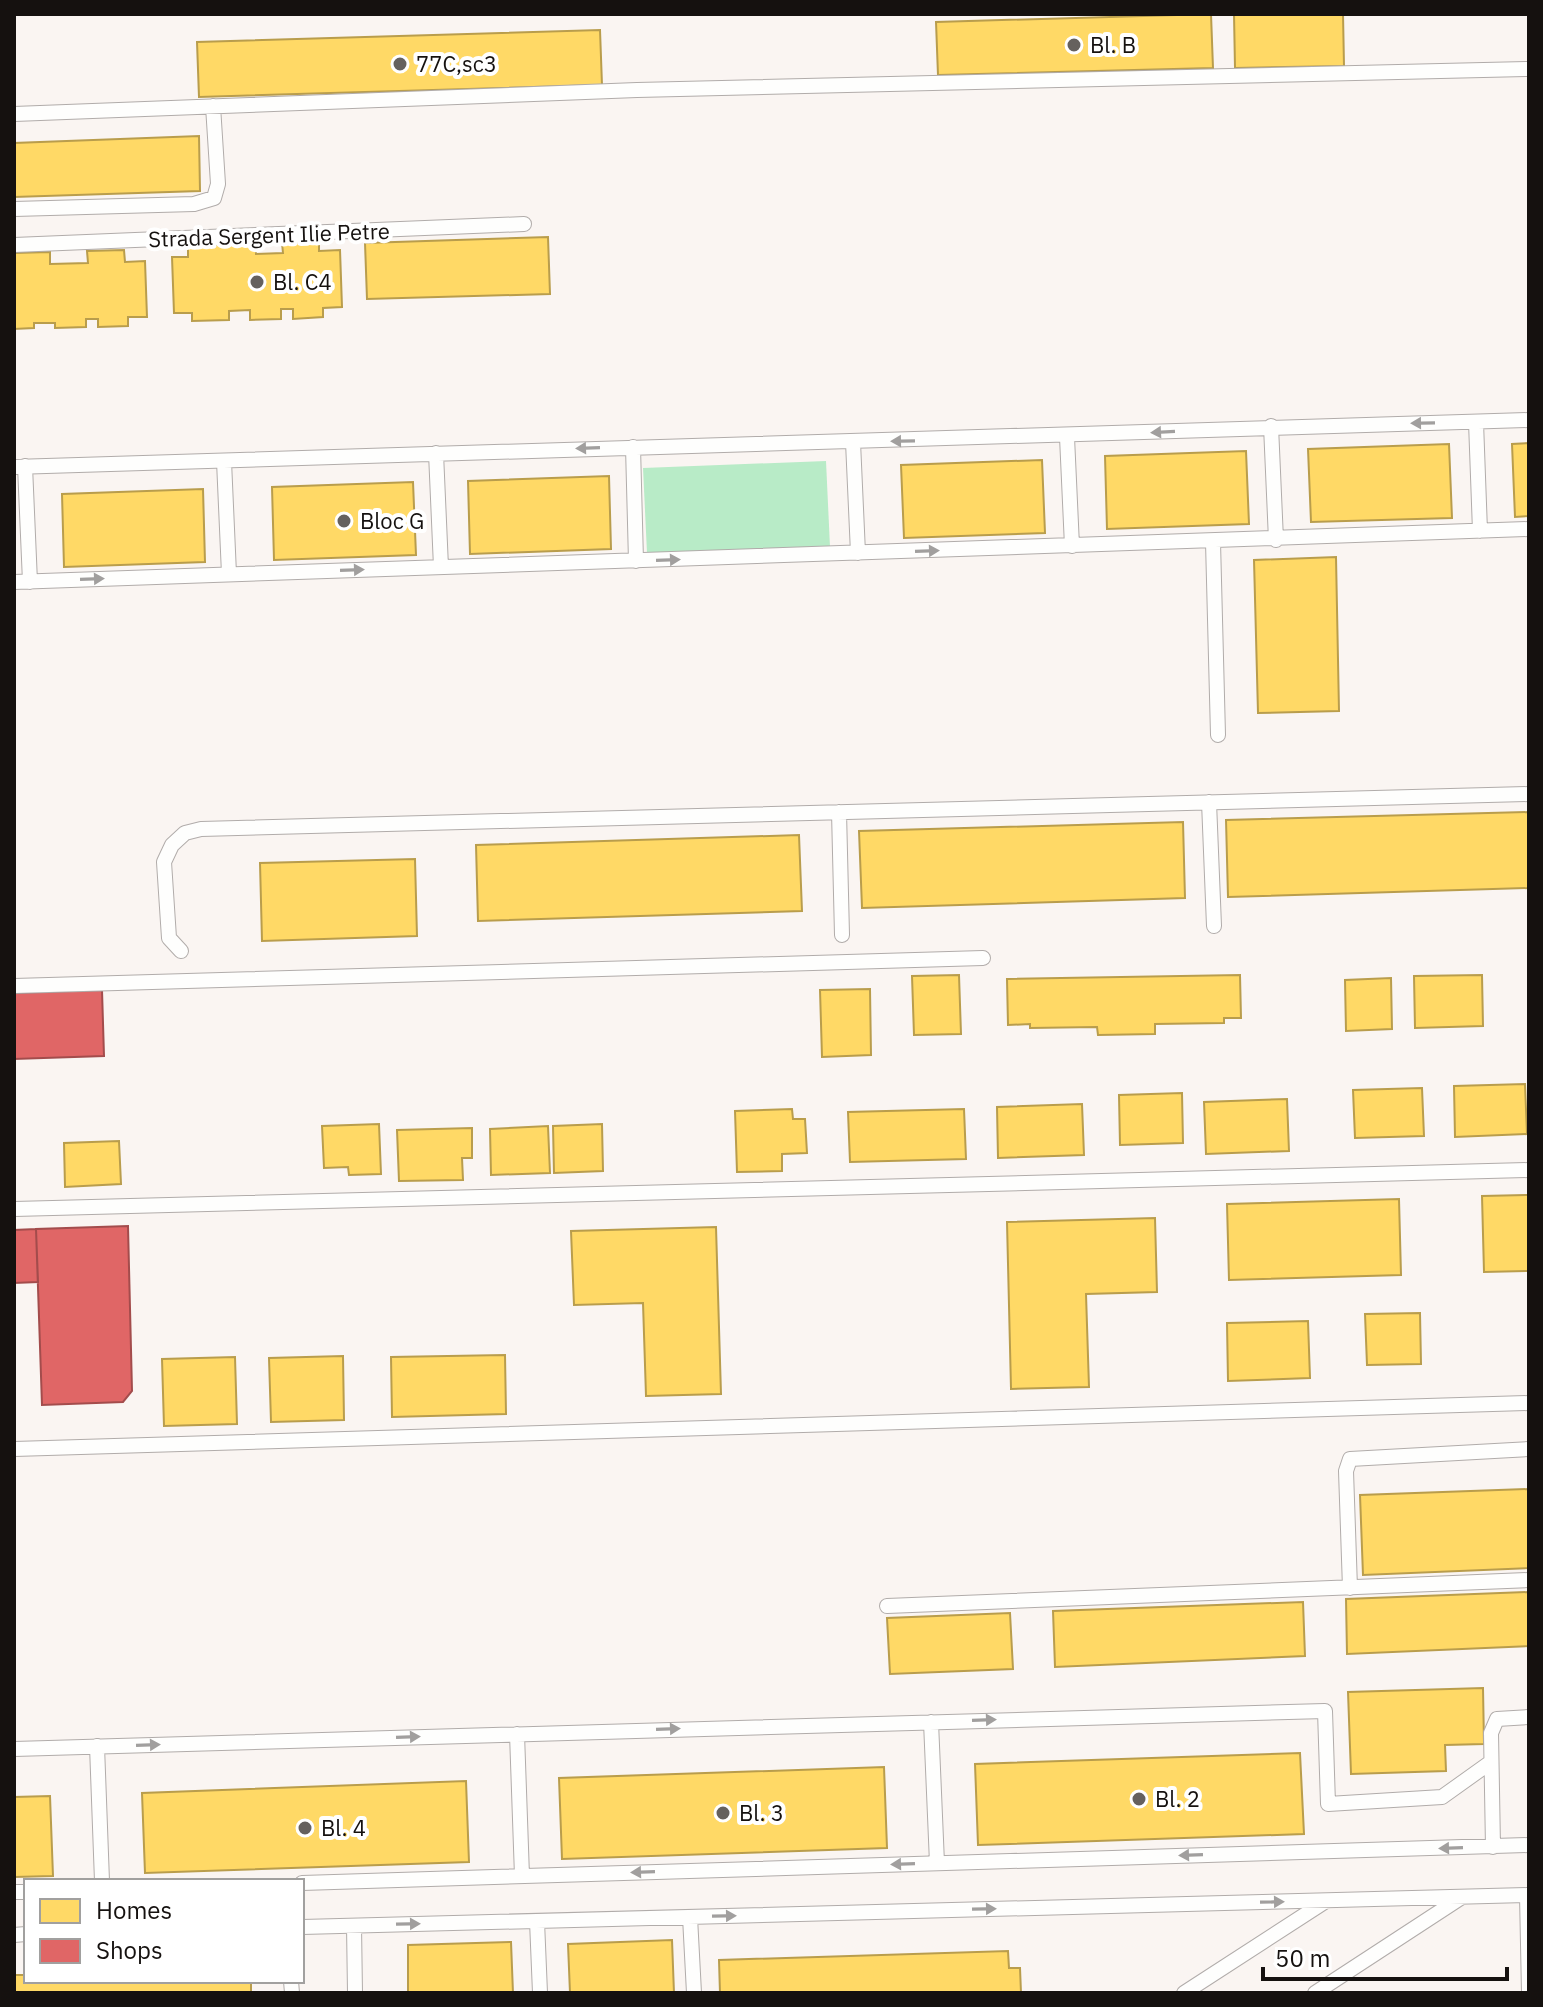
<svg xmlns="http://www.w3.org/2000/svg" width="1543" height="2007" viewBox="0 0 1543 2007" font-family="'IBM Plex Sans',sans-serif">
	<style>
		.green { fill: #b8ebc7 }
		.homes { fill: #ffd966; stroke: #b99d4c; stroke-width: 2 }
		.shops { fill: #e06666; stroke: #a34c4c; stroke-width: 2 }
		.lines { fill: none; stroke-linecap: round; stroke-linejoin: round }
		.service-casing { stroke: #b1acaa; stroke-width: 16 }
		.service { stroke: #fefefd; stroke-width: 14 }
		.oneway { fill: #a19f9e }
		.poi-dot { fill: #65615e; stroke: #fff; stroke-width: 3 }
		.labels { text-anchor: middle; stroke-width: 8; stroke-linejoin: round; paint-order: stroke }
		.poi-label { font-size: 22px; fill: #15110f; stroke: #fff; text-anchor: start }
		.street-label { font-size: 22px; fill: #15110f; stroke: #fff }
	</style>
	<rect width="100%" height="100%" fill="#faf5f2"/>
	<path class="green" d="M826 461 830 547 647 553 643 468Z"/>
	<path class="homes" d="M1211 14 1213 68 938 75 936 22Z
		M1234 14H1343L1344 66 1235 68Z
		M600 30 602 85 199 97 197 42Z
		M199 136 200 191 14 197V143Z
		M548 237 550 294 367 299 365 243Z
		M319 242V251L340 250 342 307 323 308V317L293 319V309H281V319L250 320V310L229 311V320L192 321V313H174L172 257H188V246L256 244V254L283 253 282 243Z
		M124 250 125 262 145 261 147 317H128V326L98 327V319H86V327L55 328V323H34V328L14 329V253L50 252V264L88 263 87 251Z
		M1529 443V516L1515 517 1512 444Z
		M1449 444 1452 518 1311 522 1308 449Z
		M1246 451 1249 524 1107 529 1105 456Z
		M1042 460 1045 533 904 538 901 465Z
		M609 476 611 549 470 554 468 481Z
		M413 482 416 555 274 560 272 487Z
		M203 489 205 562 64 567 62 494Z
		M1336 557 1339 711 1258 713 1254 560Z
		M1529 812V888L1228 897 1226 820Z
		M1183 822 1185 898 862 908 859 831Z
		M799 835 802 911 478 921 476 845Z
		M415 859 417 936 262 941 260 863Z
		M959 975 961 1034 914 1035 912 976Z
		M1240 975 1241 1018H1224V1023L1155 1024V1034L1098 1035 1097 1027 1030 1028V1024L1008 1025 1007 979Z
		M1482 975 1483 1026 1415 1028 1414 976Z
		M1391 978 1392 1029 1346 1031 1345 980Z
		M870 989 871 1055 822 1057 820 990Z
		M1525 1084 1527 1134 1455 1137 1454 1086Z
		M1422 1088 1424 1136 1355 1138 1353 1090Z
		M1182 1093 1183 1143 1120 1145 1119 1095Z
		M1287 1099 1289 1151 1206 1154 1204 1102Z
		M1082 1104 1084 1155 998 1158 997 1107Z
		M792 1109 793 1119H805L807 1153 782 1154V1171L737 1172 735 1111Z
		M964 1109 966 1159 850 1162 848 1112Z
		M379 1124 381 1174 349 1175 348 1167 324 1168 322 1126Z
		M602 1124 603 1171 554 1173 553 1126Z
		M548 1126 550 1173 491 1175 490 1129Z
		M472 1128V1158H462L463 1180 399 1181 397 1130Z
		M119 1141 121 1184 65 1187 64 1143Z
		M1529 1195V1271L1484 1272 1482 1196Z
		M1399 1199 1401 1275 1229 1280 1227 1204Z
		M1155 1218 1157 1292 1086 1294 1089 1387 1011 1389 1007 1222Z
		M716 1227 721 1394 646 1396 643 1303 574 1305 571 1231Z
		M1420 1313 1421 1364 1367 1365 1365 1314Z
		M1308 1321 1310 1378 1228 1381 1227 1323Z
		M505 1355 506 1414 392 1417 391 1357Z
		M343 1356 344 1420 271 1422 269 1358Z
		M235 1357 237 1424 164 1426 162 1359Z
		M1529 1489V1568L1363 1575 1360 1495Z
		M1529 1592V1646L1347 1654 1346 1599Z
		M1303 1602 1305 1656 1055 1667 1053 1611Z
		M1010 1613 1013 1669 890 1674 887 1618Z
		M1483 1688 1484 1744 1445 1745 1446 1771 1351 1774 1348 1692Z
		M1300 1753 1304 1834 978 1845 975 1764Z
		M884 1767 887 1848 562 1859 559 1778Z
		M466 1781 469 1862 145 1873 142 1793Z
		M50 1796 53 1876 14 1877V1797Z
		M672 1940 674 1993H570L568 1944Z
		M511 1942 513 1993H408V1945Z
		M1008 1951 1009 1968H1020L1021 1993H720L719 1960Z
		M14 1975H26V1981H251V1993H14Z"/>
	<path class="shops" d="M102 990 104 1056 14 1059V993Z
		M128 1226 132 1391 123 1402 42 1405 36 1229Z
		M36 1229 38 1282 14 1283V1230Z"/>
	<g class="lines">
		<defs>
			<path id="service" d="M14 114 637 90 1529 69
				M14 209 194 204 214 198 218 184 213 106
				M14 245 524 224
				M1476 422 1480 531
				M1271 426 1276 540
				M1067 437 1072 546
				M853 442 858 553
				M633 447 636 561
				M436 453 441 567
				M224 461 229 574
				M25 466 30 582
				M14 467 1529 420
				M1213 542 1218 735
				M14 582 1529 529
				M1209 802 1214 926
				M839 812 842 935
				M181 951 169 938 164 862 172 845 185 833 201 829 1529 794
				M14 986 983 958
				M14 1209 1529 1170
				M14 1449 1529 1403
				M1350 1588 1346 1471 1350 1459 1529 1449
				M887 1606 1529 1580
				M931 1722 937 1863
				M517 1734 522 1876
				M97 1746 102 1881
				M14 1749 1325 1711 1328 1804 1442 1797 1491 1762
				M1493 1847 1491 1733 1497 1719 1529 1717
				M302 1883 1529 1845
				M14 1892H26
				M1527 1895 1529 1993
				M690 1917 694 1993
				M537 1921 540 1993
				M354 1926 355 1993
				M302 1927 1529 1895
				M14 1935 26 1934
				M291 1981 292 1993
				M1184 1993 1326 1901
				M1315 1993 1462 1897"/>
		</defs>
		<use href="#service" class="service-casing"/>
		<use href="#service" class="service"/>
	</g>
	<defs><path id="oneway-solid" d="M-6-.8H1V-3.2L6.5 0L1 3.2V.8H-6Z" transform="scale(2)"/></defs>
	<g class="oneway">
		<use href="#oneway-solid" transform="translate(1423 423) rotate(179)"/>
		<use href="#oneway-solid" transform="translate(1163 432) rotate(177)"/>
		<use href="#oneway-solid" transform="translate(903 441) rotate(179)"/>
		<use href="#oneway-solid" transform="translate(588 448) rotate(178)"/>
		<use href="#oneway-solid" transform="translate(927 551) rotate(-2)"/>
		<use href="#oneway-solid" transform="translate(668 560) rotate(-2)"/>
		<use href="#oneway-solid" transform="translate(352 570) rotate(-2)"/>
		<use href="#oneway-solid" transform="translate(92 579) rotate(-2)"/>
		<use href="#oneway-solid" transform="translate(984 1720) rotate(-2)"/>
		<use href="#oneway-solid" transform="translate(668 1729) rotate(-2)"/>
		<use href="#oneway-solid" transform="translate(408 1737) rotate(-2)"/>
		<use href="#oneway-solid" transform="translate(148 1745) rotate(-2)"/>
		<use href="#oneway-solid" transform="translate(1451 1848) rotate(178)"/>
		<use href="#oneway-solid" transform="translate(1191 1855) rotate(178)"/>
		<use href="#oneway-solid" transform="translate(903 1864) rotate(178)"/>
		<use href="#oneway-solid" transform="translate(643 1872) rotate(178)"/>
		<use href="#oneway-solid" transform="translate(1272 1902) rotate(-1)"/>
		<use href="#oneway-solid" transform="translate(984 1909) rotate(-1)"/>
		<use href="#oneway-solid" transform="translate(724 1916) rotate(-1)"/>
		<use href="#oneway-solid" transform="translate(408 1924) rotate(-1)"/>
	</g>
	<g class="poi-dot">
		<circle cx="1074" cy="45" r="8"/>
		<circle cx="400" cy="64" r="8"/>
		<circle cx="257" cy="282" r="8"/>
		<circle cx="344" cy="521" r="8"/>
		<circle cx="1139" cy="1799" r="8"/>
		<circle cx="723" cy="1813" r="8"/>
		<circle cx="305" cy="1828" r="8"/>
	</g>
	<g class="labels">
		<g class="poi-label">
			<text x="1090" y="53">Bl. B</text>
			<text x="416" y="72">77C,sc3</text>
			<text x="273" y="290">Bl. C4</text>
			<text x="360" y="529">Bloc G</text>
			<text x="1155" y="1807">Bl. 2</text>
			<text x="739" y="1821">Bl. 3</text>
			<text x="321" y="1836">Bl. 4</text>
		</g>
		<g class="street-label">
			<text transform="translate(269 235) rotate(-2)" y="8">Strada Sergent Ilie Petre</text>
		</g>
	</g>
	<rect width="1543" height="2007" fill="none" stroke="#15110f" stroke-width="32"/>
	<rect x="24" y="1879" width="280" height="104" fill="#ffffff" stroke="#a1a09f" stroke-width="2"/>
	<rect x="40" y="1899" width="40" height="24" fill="#ffd966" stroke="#a1a09f" stroke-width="2"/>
	<text x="96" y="1919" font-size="24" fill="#15110f">Homes</text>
	<rect x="40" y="1939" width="40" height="24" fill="#e06666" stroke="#a1a09f" stroke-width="2"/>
	<text x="96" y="1959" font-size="24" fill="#15110f">Shops</text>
	<path d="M1263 1967v12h244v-12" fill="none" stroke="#15110f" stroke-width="4"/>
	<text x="1275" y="1967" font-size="24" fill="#15110f" stroke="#ffffff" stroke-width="6" paint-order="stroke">50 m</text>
</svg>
